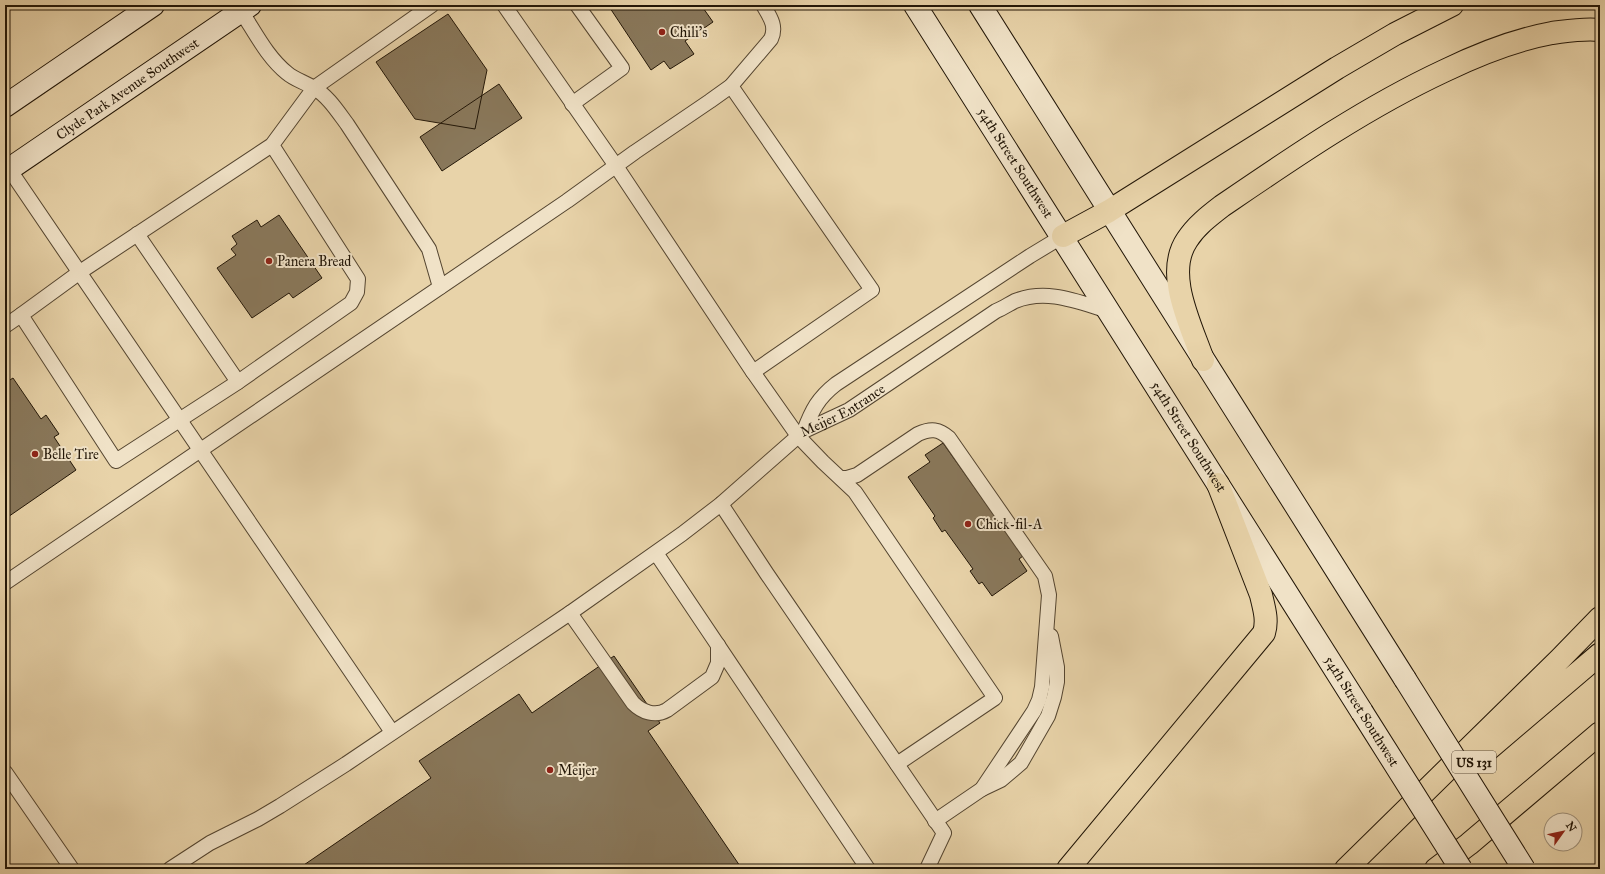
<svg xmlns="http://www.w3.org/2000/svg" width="1605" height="874" viewBox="0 0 1605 874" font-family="'IM FELL Great Primer',serif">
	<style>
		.building { fill: #89785b; stroke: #221607 }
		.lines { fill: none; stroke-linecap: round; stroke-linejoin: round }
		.lane-casing { stroke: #544530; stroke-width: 16 }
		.secondary-casing { stroke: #221607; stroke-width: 24 }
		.highway-casing { stroke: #221607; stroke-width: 24 }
		.lane { stroke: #f0e2c7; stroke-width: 14 }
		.secondary { stroke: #f0e2c7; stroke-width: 22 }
		.highway { stroke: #e8d3a9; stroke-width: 22 }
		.secondary-bridge-casing { stroke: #221607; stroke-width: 24; stroke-linecap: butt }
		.secondary-bridge { stroke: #f0e2c7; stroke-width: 22 }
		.poi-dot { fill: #8f2418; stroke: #f0e2c7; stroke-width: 1.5 }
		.labels { text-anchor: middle; stroke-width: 4; stroke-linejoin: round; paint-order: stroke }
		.shield { fill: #f0e2c7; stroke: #605341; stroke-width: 1 }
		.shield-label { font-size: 13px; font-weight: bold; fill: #221607 }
		.poi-label { font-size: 14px; fill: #221607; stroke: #f0e2c7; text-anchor: start }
		.street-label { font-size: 14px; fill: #221607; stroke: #f0e2c7 }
	</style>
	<rect width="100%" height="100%" fill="#e8d3a9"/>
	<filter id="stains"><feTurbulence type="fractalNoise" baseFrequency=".005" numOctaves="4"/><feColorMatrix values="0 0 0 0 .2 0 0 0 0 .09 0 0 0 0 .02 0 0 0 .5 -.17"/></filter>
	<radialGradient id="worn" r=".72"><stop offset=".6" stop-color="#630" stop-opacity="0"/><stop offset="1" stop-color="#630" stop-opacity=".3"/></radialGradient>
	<path class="building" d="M608 5H701L713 22 685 41 694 54 670 69 664 61 651 70Z
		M448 14 487 70 475 129 415 119 376 62Z
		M499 84 522 118 442 171 420 137Z
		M279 215 322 278 293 298 289 293 252 318 217 268 236 255 231 249 237 244 232 236 257 220 261 227Z
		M13 378 41 419 46 415 59 434 54 437 76 470 5 519V383Z
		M943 443 1023 556 1019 559 1027 571 992 596 982 582 979 584 970 571 973 569 945 530 942 532 933 518 935 516 908 477 930 462 925 455Z
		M614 656 660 723 648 731 742 869H298L431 778 419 761 519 694 532 713Z"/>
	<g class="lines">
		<defs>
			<g id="lane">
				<path d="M504 5 616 166 753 372 798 436 823 462 855 492 995 698 897 764"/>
				<path d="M241 11C255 32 267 57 287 73 295 80 305 82 314 88 328 96 338 112 347 124L429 249 440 287"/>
				<path d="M731 86 872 290 753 372"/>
				<path d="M572 104 622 68 577 5"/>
				<path d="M272 145 358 279 357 292 351 303 238 382 116 461 21 315 80 272 272 145 314 88 432 5"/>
				<path d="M5 163 392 732"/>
				<path d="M137 234 238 382"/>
				<path d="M5 326 21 315"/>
				<path d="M804 431C812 410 818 398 836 384L1030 256 1063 236"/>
				<path d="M841 478H847L857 475 918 434C931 428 939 429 949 438L1045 576 1049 595 1042 687 1039 700 1034 711 982 789 935 821"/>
				<path d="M721 504 767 574 944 833 927 869"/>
				<path d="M656 553 868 869"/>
				<path d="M5 583 567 201 635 152 710 101 731 86 771 39C777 26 770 17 763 5"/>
				<path d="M570 613 633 703C642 712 655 717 667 710L712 677 718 663V645"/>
				<path d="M5 772 72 869"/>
				<path d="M982 789 1001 780 1021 763 1048 716 1054 697 1057 682V667L1051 636"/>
				<path id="s1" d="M170 869 210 843 258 819 280 806 346 764 570 613 682 534 721 504 804 431 849 410 996 311C1003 308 1009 304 1015 301 1047 288 1078 302 1109 311"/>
			</g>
			<g id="secondary">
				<path id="s2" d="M915 5C1066 240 1214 476 1362 712"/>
				<path d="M980 5 1405 679"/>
				<path d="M5 106 153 5"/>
				<path id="s3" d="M5 172 250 5"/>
			</g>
			<path id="highway" d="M1063 236 1109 211 1337 68 1395 34 1452 5
				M1203 360C1191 325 1164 274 1187 240 1196 226 1209 216 1222 206 1294 157 1365 108 1444 71 1479 54 1514 40 1552 33 1568 31 1584 28 1600 30
				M1478 758 1600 654
				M1068 869 1264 633C1268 620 1264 608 1261 595L1218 484
				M1346 869 1560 659 1600 618
				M1436 869 1469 844 1600 733"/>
		</defs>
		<use href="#lane" class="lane-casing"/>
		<use href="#secondary" class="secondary-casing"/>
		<use href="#highway" class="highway-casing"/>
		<use href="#lane" class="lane"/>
		<use href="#secondary" class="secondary"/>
		<use href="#highway" class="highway"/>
		<defs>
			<path id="secondary-bridge" d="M1405 679 1524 869
				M1362 712 1461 869"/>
		</defs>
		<use href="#secondary-bridge" class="secondary-bridge-casing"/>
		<use href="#secondary-bridge" class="secondary-bridge"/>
	</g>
	<g class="poi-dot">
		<circle cx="662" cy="32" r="4"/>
		<circle cx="269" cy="261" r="4"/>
		<circle cx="35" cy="454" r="4"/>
		<circle cx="968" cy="524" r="4"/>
		<circle cx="550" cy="770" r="4"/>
	</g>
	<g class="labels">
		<rect class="shield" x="1452" y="751" width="44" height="22" rx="3"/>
		<g class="shield-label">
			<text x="1474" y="767">US 131</text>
		</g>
		<g class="poi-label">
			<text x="670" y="37">Chili's</text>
			<text x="277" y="266">Panera Bread</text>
			<text x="43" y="459">Belle Tire</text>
			<text x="976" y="529">Chick-fil-A</text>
			<text x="558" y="775">Meijer</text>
		</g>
		<g class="street-label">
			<text dy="5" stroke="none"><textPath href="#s3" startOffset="148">Clyde Park Avenue Southwest</textPath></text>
			<text dy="5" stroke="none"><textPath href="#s2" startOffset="187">54th Street Southwest</textPath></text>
			<text dy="5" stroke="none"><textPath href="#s1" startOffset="816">Meijer Entrance</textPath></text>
			<text dy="5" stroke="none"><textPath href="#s2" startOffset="511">54th Street Southwest</textPath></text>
			<text transform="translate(1362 711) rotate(58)" y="5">54th Street Southwest</text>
		</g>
	</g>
	<rect width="1605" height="874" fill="none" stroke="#e8d3a9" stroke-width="20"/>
	<rect x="6" y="6" width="1593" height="862" fill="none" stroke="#221607" stroke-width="2"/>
	<rect x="10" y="10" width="1585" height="854" fill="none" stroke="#221607"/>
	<g transform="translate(1563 832) rotate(57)"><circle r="19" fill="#f0e2c7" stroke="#9e907a"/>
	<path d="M0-3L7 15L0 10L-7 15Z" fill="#8f2418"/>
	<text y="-6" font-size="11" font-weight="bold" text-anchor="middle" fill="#221607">N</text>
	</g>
	<rect width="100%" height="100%" filter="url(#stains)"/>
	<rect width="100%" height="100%" fill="url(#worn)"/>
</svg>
